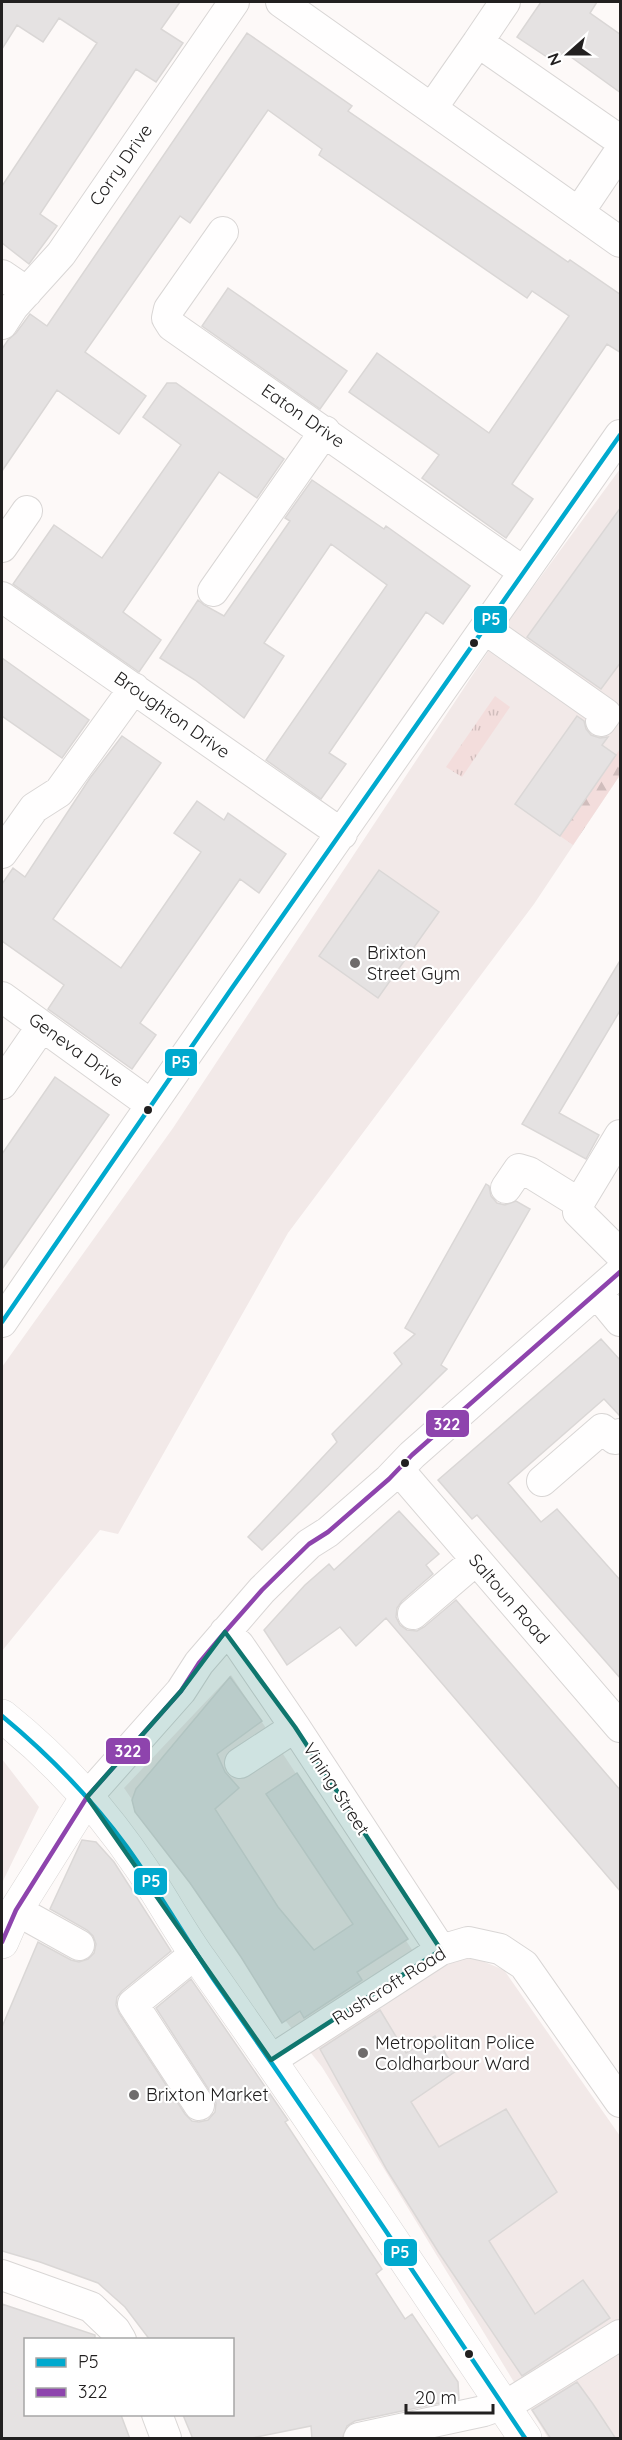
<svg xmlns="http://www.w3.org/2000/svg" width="622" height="2440" viewBox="0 0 622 2440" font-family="Quicksand,sans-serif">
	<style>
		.built { fill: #f2e9e8 }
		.grass { fill: url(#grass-tufts) }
		.forest { fill: url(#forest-firs) }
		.building { fill: #e5e2e2; stroke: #dad7d6; stroke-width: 1.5 }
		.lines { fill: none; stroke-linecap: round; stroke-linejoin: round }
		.minor-casing { stroke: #d9d6d5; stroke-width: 32 }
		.major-casing { stroke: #d9d6d5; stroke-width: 34 }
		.minor { stroke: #fffefe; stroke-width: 30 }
		.major { stroke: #fffefe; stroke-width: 33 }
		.bus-1-casing { stroke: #fff; stroke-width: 9 }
		.bus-2-casing { stroke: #fff; stroke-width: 9 }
		.bus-1 { stroke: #00a9ce; stroke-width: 4.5 }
		.bus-2 { stroke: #8e44ad; stroke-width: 4.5 }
		.marked { fill: #0f766e; fill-opacity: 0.2; stroke: #0f766e; stroke-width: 4.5; stroke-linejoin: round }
		.bus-dot { fill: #222020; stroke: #fff; stroke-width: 2 }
		.poi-dot { fill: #6f6c6c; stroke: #fff; stroke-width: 2 }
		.labels { text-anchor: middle; stroke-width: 4.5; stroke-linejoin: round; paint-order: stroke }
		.street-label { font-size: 18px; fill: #222020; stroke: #fff }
		.poi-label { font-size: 18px; fill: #222020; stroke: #fff; text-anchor: start }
		.line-badge { stroke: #fff; stroke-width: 2 }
		.badge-label { font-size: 16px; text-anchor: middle; font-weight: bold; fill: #fff }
	</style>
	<defs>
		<pattern id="grass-tufts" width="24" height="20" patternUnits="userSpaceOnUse" patternTransform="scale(1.5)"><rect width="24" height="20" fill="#f3dddc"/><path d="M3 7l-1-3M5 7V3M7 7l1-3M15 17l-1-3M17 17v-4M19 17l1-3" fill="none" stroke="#d0bdbc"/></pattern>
		<pattern id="forest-firs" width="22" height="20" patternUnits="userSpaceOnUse" patternTransform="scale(1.5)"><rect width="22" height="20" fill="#f3dddc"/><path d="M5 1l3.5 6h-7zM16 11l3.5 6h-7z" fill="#d0bdbc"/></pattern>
	</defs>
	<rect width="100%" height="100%" fill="#fdf9f8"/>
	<path class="built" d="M620 469V775L534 904 288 1233 118 1534 100 1530 2 1651V1367L173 1128 509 620Z
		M231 1675 428 1974 468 1955 504 1970 620 2136V2438H548L322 2067 281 2015 124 1788Z
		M2 1759 39 1807 2 1883Z"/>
	<path class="grass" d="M495 696 510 707 462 777 446 767Z"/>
	<path class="forest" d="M620 749V775L573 845 560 836Z"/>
	<path class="building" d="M2 2H180L161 29 183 43 156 82 136 69 40 214 57 226 29 264 2 243V186L97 43 59 18 43 42 17 25 2 49Z
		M541 2H597L590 13 621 35V93L564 52 556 63 517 37Z
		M247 33 352 106 348 111 568 262 570 260 621 295V353L607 344 512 484 533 499 506 538 422 478 439 455 349 392 377 353 489 433 569 316 532 291 527 298 319 155 322 149 268 110 190 223 180 216 85 352 146 396 119 434 57 390 2 471V349L8 340 16 333 30 314 47 326Z
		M228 288 347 371 320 409 202 326Z
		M167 383H176L284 459 257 498 219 472 123 612 161 640 139 672 13 584 54 525 102 558 181 445 143 417Z
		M312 480 384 529 386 526 470 586 443 624 426 612 329 753 346 764 321 799 266 760 387 585 331 544 264 643 284 656 244 718 195 680 160 658 198 600 204 605 224 616 290 521 285 518Z
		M621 507V662L601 689 527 637Z
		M2 658 89 720 62 758 2 716Z
		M577 716 584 721 586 729 591 735 600 738 608 737 602 745 616 755 560 836 515 804Z
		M122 736 161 763 53 919 121 968 201 852 174 833 197 801 224 820 228 813 286 854 259 893 240 879 140 1023 156 1035 132 1069 48 1009 64 985 2 941V884L13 868 25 877 90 778Z
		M379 870 439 912 378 998 319 956Z
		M621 959V1009L559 1113 599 1135 586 1159 522 1124Z
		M55 1077 109 1115 2 1269V1154Z
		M486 1184 489 1186 491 1196 497 1203 505 1205 516 1201 530 1209 441 1365 447 1369 262 1550 248 1537 337 1442 332 1434 402 1364 394 1353 415 1334 405 1328Z
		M601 1339 621 1361V1417L604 1399 508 1483 541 1522 557 1509 621 1581V1679L477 1515 472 1519 438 1480Z
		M399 1511 439 1554 426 1565 433 1574 402 1601 397 1608 396 1617 400 1625 407 1630 417 1631 424 1627 456 1600 621 1791V1892L386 1618 356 1646 340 1627 287 1665 264 1630 305 1585 329 1564 334 1570Z
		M230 1677 262 1721 217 1754 225 1772 239 1788 215 1809 278 1907 314 1950 353 1924 266 1794 297 1773 408 1939 357 1972 362 1980 304 2018 300 2011 282 2023 241 1957 190 1883 135 1812 132 1800 136 1789Z
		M82 1840 96 1842 114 1862 171 1951 122 1991 117 1997 116 2005 119 2013 185 2114 192 2121 199 2122 208 2120 215 2112 216 2103 213 2096 156 2008 191 1979 288 2120 285 2122 382 2269 376 2274 405 2319 412 2314 458 2382 459 2399 355 2421 347 2426 342 2439H312L311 2426 247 2439H193L183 2415H232V2340H150L125 2307 98 2283 40 2262 2 2251V2027L38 1942 71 1960 79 1962 88 1959 94 1953 96 1944 93 1936 87 1930 50 1909Z
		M380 2010 406 2053 435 2036 456 2071 411 2102 439 2147 506 2109 557 2192 489 2241 535 2314 583 2280 610 2318 522 2376 439 2253 387 2170 320 2049Z
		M2 2304 95 2335V2340H26V2415H121L130 2439H2Z
		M577 2382 593 2404 616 2439H551L532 2410Z"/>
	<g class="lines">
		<defs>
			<path id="minor" d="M281 2 620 242
				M478 42 505 2
				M432 108 478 42 618 139 620 144
				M579 212 620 151
				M223 232 169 309 167 318 172 326 524 572
				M2 275 27 292
				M2 324 13 307 61 254 234 2
				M2 547 27 511
				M213 591 325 431
				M2 597 342 834
				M485 629 606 714 601 721
				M2 853 34 808 59 792 134 688
				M2 997 150 1104
				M2 1084 42 1026
				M620 1135 579 1203 578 1212 620 1254
				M506 1188 519 1169 529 1172 579 1203
				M597 1293 620 1321
				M2 1322C205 1024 414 730 620 435
				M399 1470 620 1727
				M542 1481 602 1429 615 1439 620 1434
				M413 1614 476 1560
				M225 1632 239 1645 295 1727 441 1950
				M240 1763 295 1727
				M87 1797 181 1691 199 1663 262 1590 309 1544 328 1532 389 1479 412 1455 620 1272
				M16 1910 79 1945
				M195 1954 133 2004 199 2105
				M271 2060 441 1950 468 1942 500 1949 524 1965 620 2102
				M2 2275 91 2307 115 2330 121 2340
				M157 2414 166 2438
				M359 2438 484 2411 515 2400 620 2335"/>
			<path id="major" d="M2 1716C56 1759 104 1812 142 1869 163 1900 180 1932 201 1961 312 2118 418 2279 525 2438
				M2 1942 16 1910 87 1797"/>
		</defs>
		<use href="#minor" class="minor-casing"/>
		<use href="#major" class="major-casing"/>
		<use href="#minor" class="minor"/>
		<use href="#major" class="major"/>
		<defs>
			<path id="bus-1" d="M2 1322 232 988 620 435
				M2 1716C49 1755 91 1798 127 1847 158 1890 184 1936 214 1980 320 2131 422 2285 525 2438"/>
			<path id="bus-2" d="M2 1942 16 1910 87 1797 181 1691 199 1663 225 1632 262 1590 309 1544 328 1532 389 1479 412 1455 620 1272"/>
		</defs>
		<use href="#bus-1" class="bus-1-casing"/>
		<use href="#bus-2" class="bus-2-casing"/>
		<use href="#bus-1" class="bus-1"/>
		<use href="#bus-2" class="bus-2"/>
	</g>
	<path class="marked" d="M225 1632 295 1727 441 1950 271 2060 87 1797 181 1691Z"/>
	<g class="bus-dot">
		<circle cx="474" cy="643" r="5"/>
		<circle cx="148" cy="1110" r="5"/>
		<circle cx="405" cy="1463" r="5"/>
		<circle cx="469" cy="2354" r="5"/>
	</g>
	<g class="poi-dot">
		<circle cx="355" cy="963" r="6"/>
		<circle cx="363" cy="2053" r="6"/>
		<circle cx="134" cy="2095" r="6"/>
	</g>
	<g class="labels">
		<g class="street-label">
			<text transform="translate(121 165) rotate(-55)" y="6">Corry Drive</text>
			<text transform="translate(303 416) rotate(35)" y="6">Eaton Drive</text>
			<text transform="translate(172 715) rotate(35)" y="6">Broughton Drive</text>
			<text transform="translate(76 1050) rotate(36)" y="6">Geneva Drive</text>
			<text transform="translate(509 1599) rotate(49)" y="6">Saltoun Road</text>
			<text transform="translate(336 1789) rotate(57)" y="6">Vining Street</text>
			<text transform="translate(389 1986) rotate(-32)" y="6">Rushcroft Road</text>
		</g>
		<g class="poi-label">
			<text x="367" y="959">Brixton<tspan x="367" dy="21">Street Gym</tspan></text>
			<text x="375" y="2049">Metropolitan Police<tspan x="375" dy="21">Coldharbour Ward</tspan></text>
			<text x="146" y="2101">Brixton Market</text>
		</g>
	</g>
	<g class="line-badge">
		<rect x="473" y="605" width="35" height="29" rx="6" fill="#00a9ce"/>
		<rect x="164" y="1048" width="34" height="29" rx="6" fill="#00a9ce"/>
		<rect x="425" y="1409" width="45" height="29" rx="6" fill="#8e44ad"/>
		<rect x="105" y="1737" width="46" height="28" rx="6" fill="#8e44ad"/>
		<rect x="133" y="1867" width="35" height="29" rx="6" fill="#00a9ce"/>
		<rect x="383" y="2238" width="35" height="29" rx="6" fill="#00a9ce"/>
	</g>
	<g class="badge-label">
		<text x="491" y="625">P5</text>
		<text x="181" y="1068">P5</text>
		<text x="447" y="1430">322</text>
		<text x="128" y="1757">322</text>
		<text x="151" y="1887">P5</text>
		<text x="400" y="2258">P5</text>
	</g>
	<rect width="622" height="2440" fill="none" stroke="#222020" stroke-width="6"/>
	<rect x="24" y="2338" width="210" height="78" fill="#ffffff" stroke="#a7a6a6" stroke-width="1.5"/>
	<rect x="36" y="2358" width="30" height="9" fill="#00a9ce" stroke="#a7a6a6" stroke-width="1.5"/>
	<text x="78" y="2368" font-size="18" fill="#222020">P5</text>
	<rect x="36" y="2388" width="30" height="9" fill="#8e44ad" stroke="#a7a6a6" stroke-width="1.5"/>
	<text x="78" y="2398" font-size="18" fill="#222020">322</text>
	<g transform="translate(568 54) rotate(249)" stroke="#ffffff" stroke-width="4.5" paint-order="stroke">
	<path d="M0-4.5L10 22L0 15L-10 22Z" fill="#222020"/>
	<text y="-9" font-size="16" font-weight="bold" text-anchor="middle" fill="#222020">N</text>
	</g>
	<path d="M406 2404v9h87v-9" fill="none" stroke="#222020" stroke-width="3"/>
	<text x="415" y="2404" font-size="18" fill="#222020" stroke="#ffffff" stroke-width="4.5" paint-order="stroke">20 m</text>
</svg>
